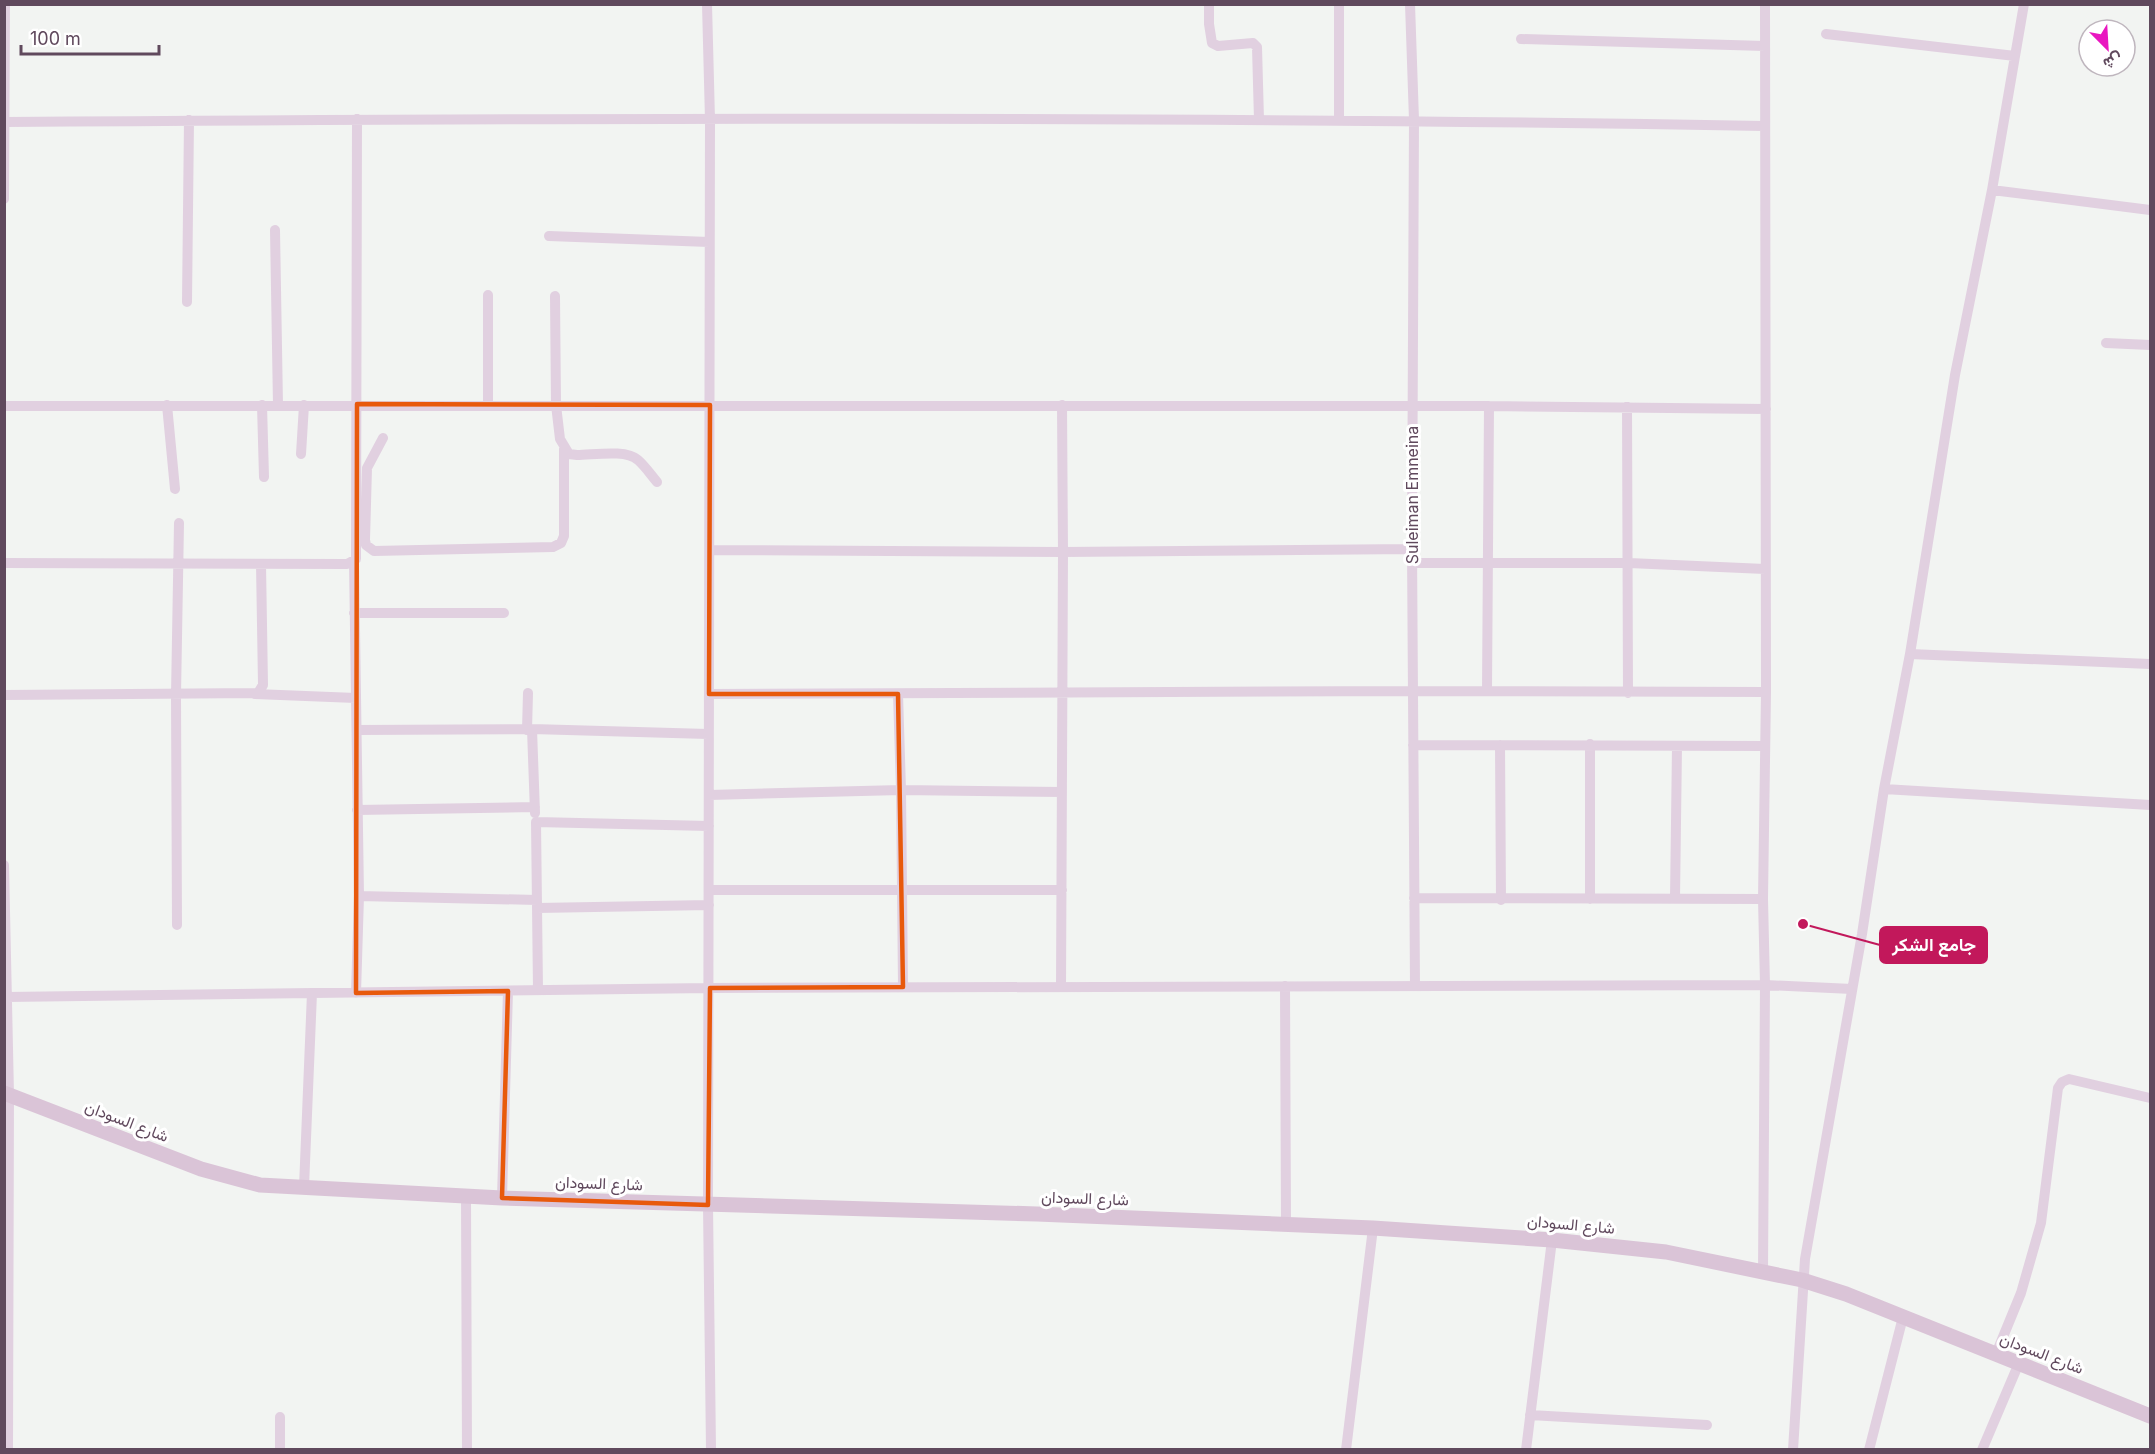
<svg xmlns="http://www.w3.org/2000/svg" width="2155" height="1454" viewBox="0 0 2155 1454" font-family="Inter,Vazirmatn,sans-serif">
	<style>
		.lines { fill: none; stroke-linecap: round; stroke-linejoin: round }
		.street { stroke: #e1d0e0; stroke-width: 10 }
		.secondary { stroke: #dac4d7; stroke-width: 15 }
		.marked { fill: none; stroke: #e8590c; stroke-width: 4.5; stroke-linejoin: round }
		.labels { text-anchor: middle; stroke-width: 6; stroke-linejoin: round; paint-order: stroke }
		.street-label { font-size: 16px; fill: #60495d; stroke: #fff }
		.leader { fill: none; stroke: #c2185b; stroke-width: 2 }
		.callout-dot { fill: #c2185b; stroke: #fff; stroke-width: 2 }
		.callout { fill: #c2185b; stroke: #c2185b; stroke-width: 2 }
		.callout-label { font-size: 18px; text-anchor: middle; font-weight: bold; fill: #fff }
	</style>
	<rect width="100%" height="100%" fill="#f2f4f2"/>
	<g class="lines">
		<path class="street" d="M707 4 710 120 708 1205 711 1450
			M1209 4V24L1212 43 1218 46 1253 43 1257 47 1259 120
			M1339 4V120
			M1410 4 1414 120 1412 549 1415 986
			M1826 34 2015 56
			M1521 39 1765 46
			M6 122C592 118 1178 116 1764 126
			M1992 190 2150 210
			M4 199 5 4
			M275 230 278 405
			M549 236 709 242
			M555 296 556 405 560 439 569 454 577 455C593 455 626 449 638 460 645 466 651 475 657 482
			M187 302 189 120
			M2106 343 2150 345
			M167 405 175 489
			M262 405 264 477
			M488 405V295
			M4 406H1489L1766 409
			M1627 407 1628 693
			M383 438 367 468 365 540 366 545 374 551 553 547 561 543 564 536V449
			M301 454 304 405
			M710 550 1063 552 1412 549
			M354 562 359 896 356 993
			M4 563 347 564 356 559 357 119
			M1412 563H1629L1765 569
			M354 613H504
			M1910 654 2150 664
			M1487 691 1489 406
			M255 694 356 698
			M709 694 1414 691 1766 692
			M898 694 901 790 903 987
			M4 695 258 693 263 685 261 564
			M532 729 535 813
			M357 730 532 729 708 734
			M527 730 528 693
			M1413 745 1765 746
			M1500 745 1501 900
			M1884 789 2150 805
			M709 795 901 790 1062 792
			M357 810 535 807
			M4 865 9 1094 8 1450
			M709 890H1062
			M359 896 537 900
			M1414 898 1763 899
			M1590 899V744
			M1675 899 1677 746
			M537 908 709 905
			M177 925 176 695 179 523
			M1285 986 1286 1224
			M1061 987 1063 552 1062 405
			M538 990 536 822 709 826
			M6 997 710 988 1765 985 1852 989
			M304 1187 312 993
			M466 1197 467 1450
			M502 1198 508 991
			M1763 1271 1765 985 1763 899 1766 692 1765 4
			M1996 1354 2021 1293 2041 1223 2058 1088 2062 1082 2069 1079 2150 1098
			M1530 1415 1707 1425
			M280 1417V1450
			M1346 1450 1373 1228
			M1526 1450 1552 1240
			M1793 1450 1805 1259 1862 934 1884 789 1910 654 1955 375 1992 190 2024 4
			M1869 1450 1903 1317
			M1982 1450 2019 1363"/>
		<path class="secondary" d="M4 1093 201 1169 260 1185 502 1198 1037 1214 1373 1228 1552 1240 1666 1252 1802 1280 1846 1294 2150 1416"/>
	</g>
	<path class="marked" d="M357 404 710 405 709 694H898L903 987 710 988 708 1205 502 1198 508 991 356 993Z"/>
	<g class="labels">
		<g class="street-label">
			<text transform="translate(1412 495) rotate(-90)" y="6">Suleiman Emneina</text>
			<text transform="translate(127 1121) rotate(21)" y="6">شارع السودان</text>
			<text transform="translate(599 1183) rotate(2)" y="6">شارع السودان</text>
			<text transform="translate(1085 1198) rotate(2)" y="6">شارع السودان</text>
			<text transform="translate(1571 1224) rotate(5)" y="6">شارع السودان</text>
			<text transform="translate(2042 1353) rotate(21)" y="6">شارع السودان</text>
		</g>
	</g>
	<path class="leader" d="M1803 924L1880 945"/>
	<circle class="callout-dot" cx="1803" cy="924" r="6"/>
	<rect class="callout" x="1880" y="927" width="107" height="36" rx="6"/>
	<g class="callout-label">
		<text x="1934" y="951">جامع الشكر</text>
	</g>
	<rect width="2155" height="1454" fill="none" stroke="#60495d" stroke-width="12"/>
	<g transform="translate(2107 48) rotate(156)"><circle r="28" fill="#ffffff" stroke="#bfb6be" stroke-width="1.5"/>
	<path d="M0-4.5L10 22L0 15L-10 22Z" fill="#e917c0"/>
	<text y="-9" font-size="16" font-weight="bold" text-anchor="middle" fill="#60495d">ش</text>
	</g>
	<path d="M21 45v9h138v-9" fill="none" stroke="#60495d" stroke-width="3"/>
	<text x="30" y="45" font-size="18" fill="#60495d" stroke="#ffffff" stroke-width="4.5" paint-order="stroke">100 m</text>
</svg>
